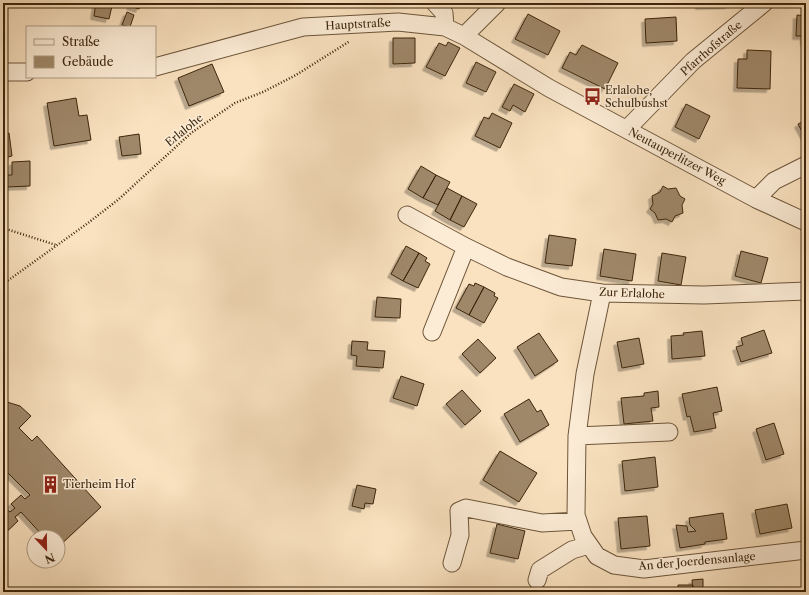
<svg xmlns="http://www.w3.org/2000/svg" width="809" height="595" viewBox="0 0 809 595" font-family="'Libre Caslon Text',serif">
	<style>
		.building { fill: #9f886a; stroke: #3d260c; filter: url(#shadow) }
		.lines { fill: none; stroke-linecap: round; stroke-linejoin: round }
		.minor-casing { stroke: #6c5539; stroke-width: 19 }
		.path { stroke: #3d260c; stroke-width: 2.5; stroke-dasharray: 1 2; stroke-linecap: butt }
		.minor { stroke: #fcecd6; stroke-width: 17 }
		.labels { text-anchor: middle; stroke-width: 3; stroke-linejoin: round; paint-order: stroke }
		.street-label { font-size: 11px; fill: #3d260c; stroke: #fcecd6 }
		.poi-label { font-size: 11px; fill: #3d260c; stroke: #fcecd6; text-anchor: start }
	</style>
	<defs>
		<filter id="shadow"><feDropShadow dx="-3.5" dy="3.5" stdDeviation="0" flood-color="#0004"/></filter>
	</defs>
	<rect width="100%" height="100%" fill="#fae2c0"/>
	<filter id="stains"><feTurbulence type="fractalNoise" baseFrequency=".005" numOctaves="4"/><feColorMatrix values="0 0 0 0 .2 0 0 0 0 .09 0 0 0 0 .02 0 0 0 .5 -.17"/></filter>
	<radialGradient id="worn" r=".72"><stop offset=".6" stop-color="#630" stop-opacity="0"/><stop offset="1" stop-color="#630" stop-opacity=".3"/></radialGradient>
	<path class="building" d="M96 3 112 6 109 19 94 16Z
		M131 3H142L139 9 130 6Z
		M699 3H729V5L699 6Z
		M127 12 134 15 130 27 122 25Z
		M528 14 560 31 548 55 515 39Z
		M797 15 806 16V42H804V36H796Z
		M676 17 677 41 646 43 645 19Z
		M393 38H415V63L393 64Z
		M448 42 460 48 445 76 426 67 439 43 446 46Z
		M582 45 618 63 605 89 562 68 570 52 576 55Z
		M747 50 771 51 770 89 737 88 738 59H747Z
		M476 62 496 72 486 92 466 83Z
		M212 64 224 92 189 106 178 78Z
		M514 84 534 94 525 112 513 105 510 111 502 107Z
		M76 98 79 116 87 115 91 140 54 146 47 103Z
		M686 104 710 116 699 139 675 127Z
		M492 113 512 123 500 148 475 136 484 117 489 119Z
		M806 120V139L798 124Z
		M3 133H9L12 156 3 158Z
		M139 134 141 154 122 156 119 137Z
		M30 161V186L6 187V175H12V162Z
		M421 166 436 175 423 198 408 189Z
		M436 175 450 182 438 205 423 198Z
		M663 186 668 189 676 188 680 196 685 199 682 205 683 213 675 216 672 222 666 219 658 220 655 213 650 209 653 204 652 196 660 192Z
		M447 188 462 196 450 220 435 211Z
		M462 196 477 204 464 227 450 220Z
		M549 235 576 239 572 266 545 263Z
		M406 246 419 253 403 281 391 274Z
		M604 249 636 254 632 281 600 276Z
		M741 251 768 258 761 283 735 276Z
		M419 253 427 258 425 261 430 264 418 288 403 281Z
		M662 253 686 257 681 285 658 281Z
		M475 283 484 287 469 315 456 308 469 284 474 286Z
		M484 287 495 293 494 296 498 298 484 323 469 315Z
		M377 297 401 299 400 318 375 317Z
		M764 330 772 353 741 362 736 347 743 345 741 338Z
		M702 331 705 356 672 359 671 336 684 335 683 333Z
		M539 333 558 361 535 376 517 347Z
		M639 338 644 364 622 368 617 342Z
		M478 339 496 358 480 373 462 354Z
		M352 341 368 342 367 350 385 351 383 368 356 366 357 356 351 355Z
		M401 376 424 384 417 406 393 398Z
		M717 387 722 411 713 413 716 428 694 432 690 416 687 417 682 394Z
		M462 390 481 411 465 425 446 404Z
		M658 391 659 407 651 408 653 421 624 424 621 398 644 396V393Z
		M529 399 537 412 541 410 549 425 520 442 504 414Z
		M3 402H7L20 406 31 416 19 428 32 441 37 436 101 507 58 547V537H44L21 512 15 517 18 521 3 535V505L10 512 15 508 11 504 21 495 25 499 30 495 7 472 4 474 3 473Z
		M774 423 784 454 766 460 756 429Z
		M500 451 537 473 519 502 483 480Z
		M655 457 658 487 625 491 622 461Z
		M357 485 376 489 373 504 365 503 364 509 352 506Z
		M787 504 792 528 760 534 755 510Z
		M723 513 727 539 705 542V544L680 548 676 525 687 526 688 532 696 531 690 525 689 518Z
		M647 516 650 546 621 549 618 518Z
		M497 524 525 531 518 559 490 553Z
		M703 579V592H693L692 580Z
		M678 585H693V592H678Z"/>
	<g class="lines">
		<defs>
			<path id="minor" d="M435 3 444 13 445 27
				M464 36 497 3
				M155 67 303 27 398 22 445 27 464 36 549 88 756 199 806 222
				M3 72H27
				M627 129 693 61 764 3
				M756 199 774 181 806 165
				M407 215 466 247 507 267 561 287 602 293 704 295 806 291
				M602 293 585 374 577 436 576 515 583 536 597 556 614 565 644 569 806 550
				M432 332 466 247
				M577 436 669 432
				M452 563 460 535 459 511 466 508 542 523 578 521
				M537 580 540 570 572 550 589 545"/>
		</defs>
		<use href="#minor" class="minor-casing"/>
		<path class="path" d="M3 228 56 245
			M3 284 88 223 119 199 191 133 235 103 263 92 296 75 350 41"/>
		<use href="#minor" class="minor"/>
	</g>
	<defs>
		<symbol id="bus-bare" viewBox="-9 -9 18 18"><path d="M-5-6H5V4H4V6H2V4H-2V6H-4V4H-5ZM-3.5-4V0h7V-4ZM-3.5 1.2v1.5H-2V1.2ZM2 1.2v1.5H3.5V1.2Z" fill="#8f2418" stroke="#fcecd6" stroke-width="2.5" paint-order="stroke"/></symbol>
		<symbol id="building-bare" viewBox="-9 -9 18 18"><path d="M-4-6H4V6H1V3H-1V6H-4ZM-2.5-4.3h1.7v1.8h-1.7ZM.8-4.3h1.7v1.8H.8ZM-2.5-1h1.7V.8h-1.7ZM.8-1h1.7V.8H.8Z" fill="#8f2418" stroke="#fcecd6" stroke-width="2.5" paint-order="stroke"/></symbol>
	</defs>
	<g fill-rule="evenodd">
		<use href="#bus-bare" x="580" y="84" width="25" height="25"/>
		<use href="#building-bare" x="38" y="472" width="25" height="25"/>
	</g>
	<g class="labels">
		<g class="street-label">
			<text transform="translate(358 24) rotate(-3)" y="4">Hauptstraße</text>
			<text transform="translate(711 48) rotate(-41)" y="4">Pfarrhofstraße</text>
			<text transform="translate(184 130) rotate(-39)" y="4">Erlalohe</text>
			<text transform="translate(677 156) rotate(28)" y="4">Neutauperlitzer Weg</text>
			<text transform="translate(632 293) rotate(2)" y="4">Zur Erlalohe</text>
			<text transform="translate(697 561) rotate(-5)" y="4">An der Joerdensanlage</text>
		</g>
		<g class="poi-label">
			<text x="605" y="94">Erlalohe,<tspan x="605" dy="13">Schulbushst</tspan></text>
			<text x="63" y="488">Tierheim Hof</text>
		</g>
	</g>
	<rect width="809" height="595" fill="none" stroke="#fae2c0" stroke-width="16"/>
	<rect x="4" y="4" width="801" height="587" fill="none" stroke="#3d260c" stroke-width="2"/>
	<rect x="8" y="8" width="793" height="579" fill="none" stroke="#3d260c"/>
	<rect x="26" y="26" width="130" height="52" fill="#fcecd6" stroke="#b09d85"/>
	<rect x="34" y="39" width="20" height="6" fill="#fcecd6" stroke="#b09d85"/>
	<text x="62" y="46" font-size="12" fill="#3d260c">Straße</text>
	<rect x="34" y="56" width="20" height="12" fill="#9f886a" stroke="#b09d85"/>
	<text x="62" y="66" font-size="12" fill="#3d260c">Gebäude</text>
	<g transform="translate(46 549) rotate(158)"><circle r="19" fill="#fcecd6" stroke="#b09d85"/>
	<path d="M0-3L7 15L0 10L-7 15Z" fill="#8f2418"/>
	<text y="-6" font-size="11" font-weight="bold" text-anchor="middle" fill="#3d260c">N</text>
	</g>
	<rect width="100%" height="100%" filter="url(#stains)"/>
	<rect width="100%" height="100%" fill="url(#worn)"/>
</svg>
